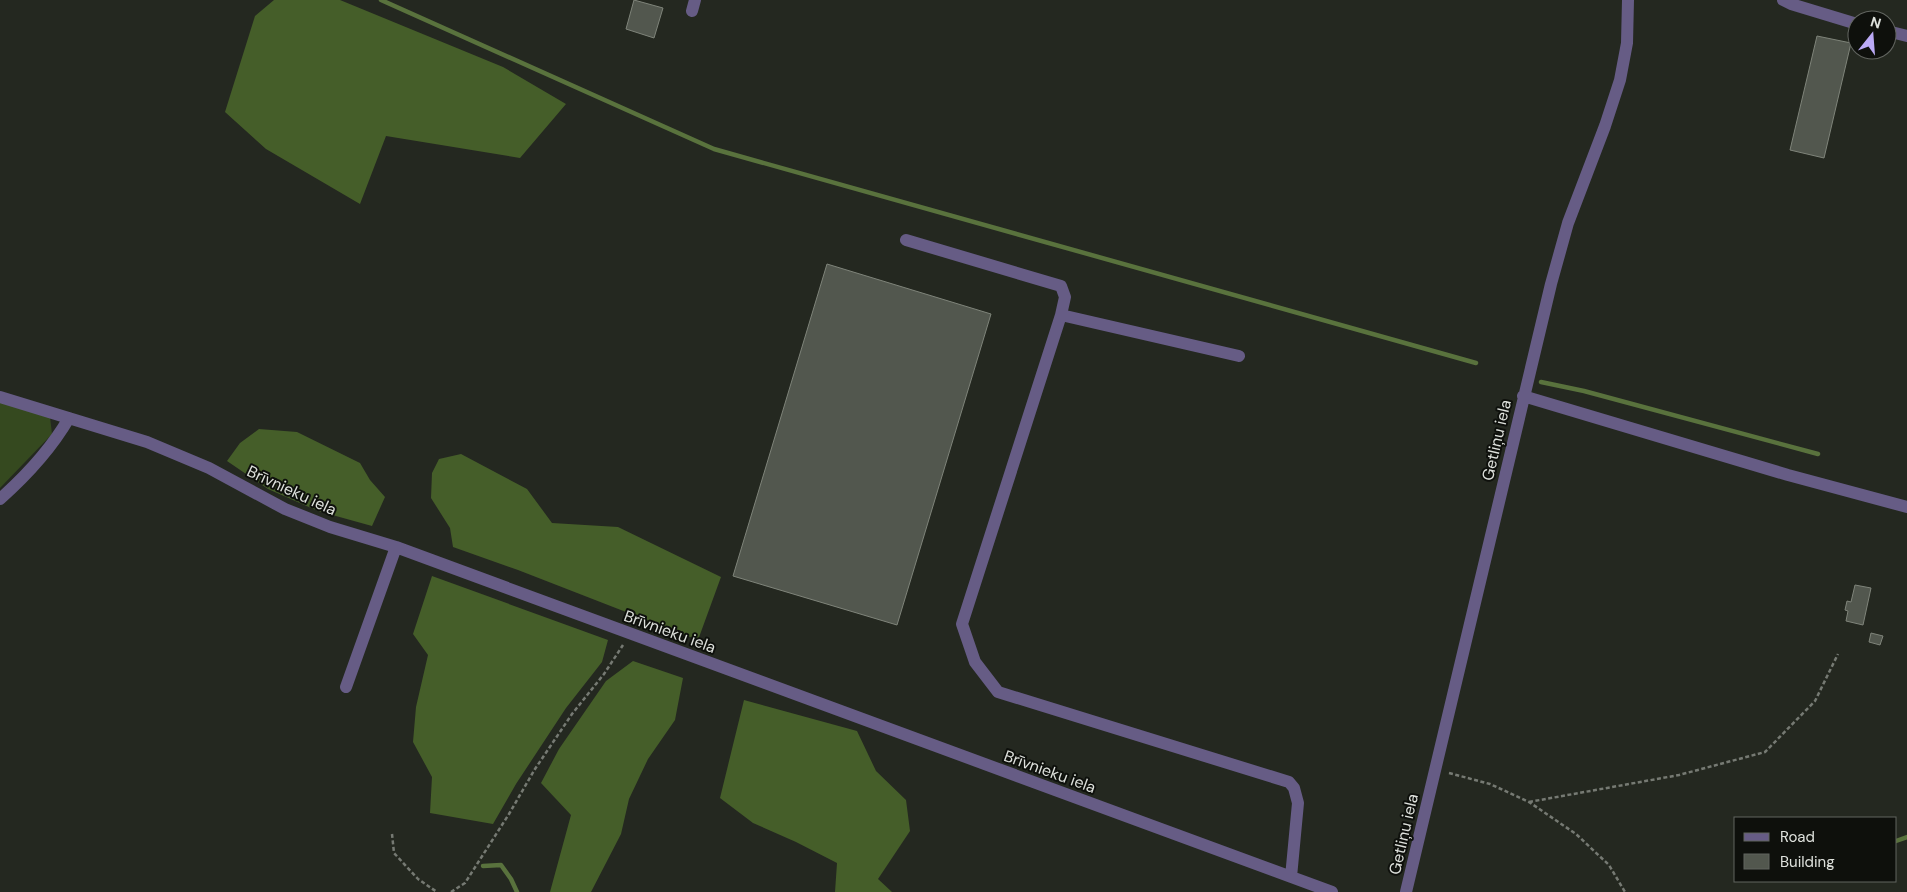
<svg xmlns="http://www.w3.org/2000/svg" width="1907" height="892" viewBox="0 0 1907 892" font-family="'DM Sans',sans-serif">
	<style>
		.green { fill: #35491f }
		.forest { fill: #455e29 }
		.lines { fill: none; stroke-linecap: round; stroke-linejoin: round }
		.stream { stroke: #59723d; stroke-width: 4.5 }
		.building { fill: #52574e; stroke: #7f847a }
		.path { stroke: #767a73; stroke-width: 2.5; stroke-dasharray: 4 2.5; stroke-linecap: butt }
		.minor { stroke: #665c85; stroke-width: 12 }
		.labels { text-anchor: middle; stroke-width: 4; stroke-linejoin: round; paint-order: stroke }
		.street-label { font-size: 16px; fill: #dee1dc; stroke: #0e100c }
	</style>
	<rect width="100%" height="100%" fill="#242820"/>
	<path class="green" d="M0 402 50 417 52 434 0 488Z"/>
	<path class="forest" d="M274 0H340L503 67 566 104 520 158 386 136 360 204 266 149 225 112 255 16Z
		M259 429 297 432 360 463 370 480 385 497 372 526 318 511 268 489 227 461 240 443Z
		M461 454 527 489 552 523 618 527 721 577 698 640 518 570 453 547 450 528 431 498 432 473 439 459Z
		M432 576 608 640 602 662 566 708 516 784 493 824 430 813 432 777 413 742 416 707 428 655 413 634Z
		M633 661 683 678 675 720 648 759 629 799 621 834 591 892H550L571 815 541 783 559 749 606 681Z
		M744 700 857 731 876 771 906 800 910 831 878 879 892 892H835L837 863 796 842 753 823 720 798Z"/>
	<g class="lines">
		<path class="stream" d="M381 0 714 149 1476 363
			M1541 382 1584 391 1818 454
			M1896 841 1907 837
			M483 866 501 865 511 879 517 892"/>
	</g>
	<path class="building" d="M634 0 663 8 654 38 626 29Z
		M1817 36 1851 43 1824 158 1790 150Z
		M827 264 991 314 897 625 733 576Z
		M1855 585 1871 588 1863 625 1846 621 1848 611 1845 610 1847 601 1851 602Z
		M1871 633 1883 636 1880 645 1869 642Z"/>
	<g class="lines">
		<path class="path" d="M1449 773 1490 784 1529 802 1576 834 1609 865 1625 892
			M1529 802 1679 775 1765 752 1815 701 1838 654
			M392 834 394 853 418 879 437 892
			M451 892 465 883 509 814 535 769 572 714 604 674 623 645"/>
		<path class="minor" d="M1783 0 1791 4 1857 24
			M692 11 695 0
			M1887 31 1907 36
			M906 240 1061 286 1065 297 1061 315
			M1239 356 1061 315 962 624 975 662 998 692 1289 782 1294 788 1298 803 1291 877
			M1523 396 1788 475 1907 507
			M0 397 147 442 209 468 285 509 330 527 396 547 1332 892
			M0 499C27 475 51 449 69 418
			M346 687 396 547
			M1406 892 1551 284 1568 223 1605 126 1620 80 1627 43 1628 0"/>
	</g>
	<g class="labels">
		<g class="street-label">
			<text transform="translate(1496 440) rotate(-77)" y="6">Getliņu iela</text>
			<text transform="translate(292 490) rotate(25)" y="6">Brīvnieku iela</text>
			<text transform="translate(670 631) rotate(20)" y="6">Brīvnieku iela</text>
			<text transform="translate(1050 771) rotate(20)" y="6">Brīvnieku iela</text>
			<text transform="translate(1403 834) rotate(-77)" y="6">Getliņu iela</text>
		</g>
	</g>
	<rect x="1734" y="817" width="162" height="65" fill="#0e100c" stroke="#61645f"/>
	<rect x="1744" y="833" width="25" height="8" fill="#665c85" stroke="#61645f"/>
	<text x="1780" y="842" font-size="15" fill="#dee1dc">Road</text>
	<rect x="1744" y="854" width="25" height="15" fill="#52574e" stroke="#61645f"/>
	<text x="1780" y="867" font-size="15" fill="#dee1dc">Building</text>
	<g transform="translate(1872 35) rotate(17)"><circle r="24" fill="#0e100c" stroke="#61645f"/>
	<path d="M0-4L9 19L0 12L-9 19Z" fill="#bbaaf6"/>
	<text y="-8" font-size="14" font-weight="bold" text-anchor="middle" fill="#dee1dc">N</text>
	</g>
</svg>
